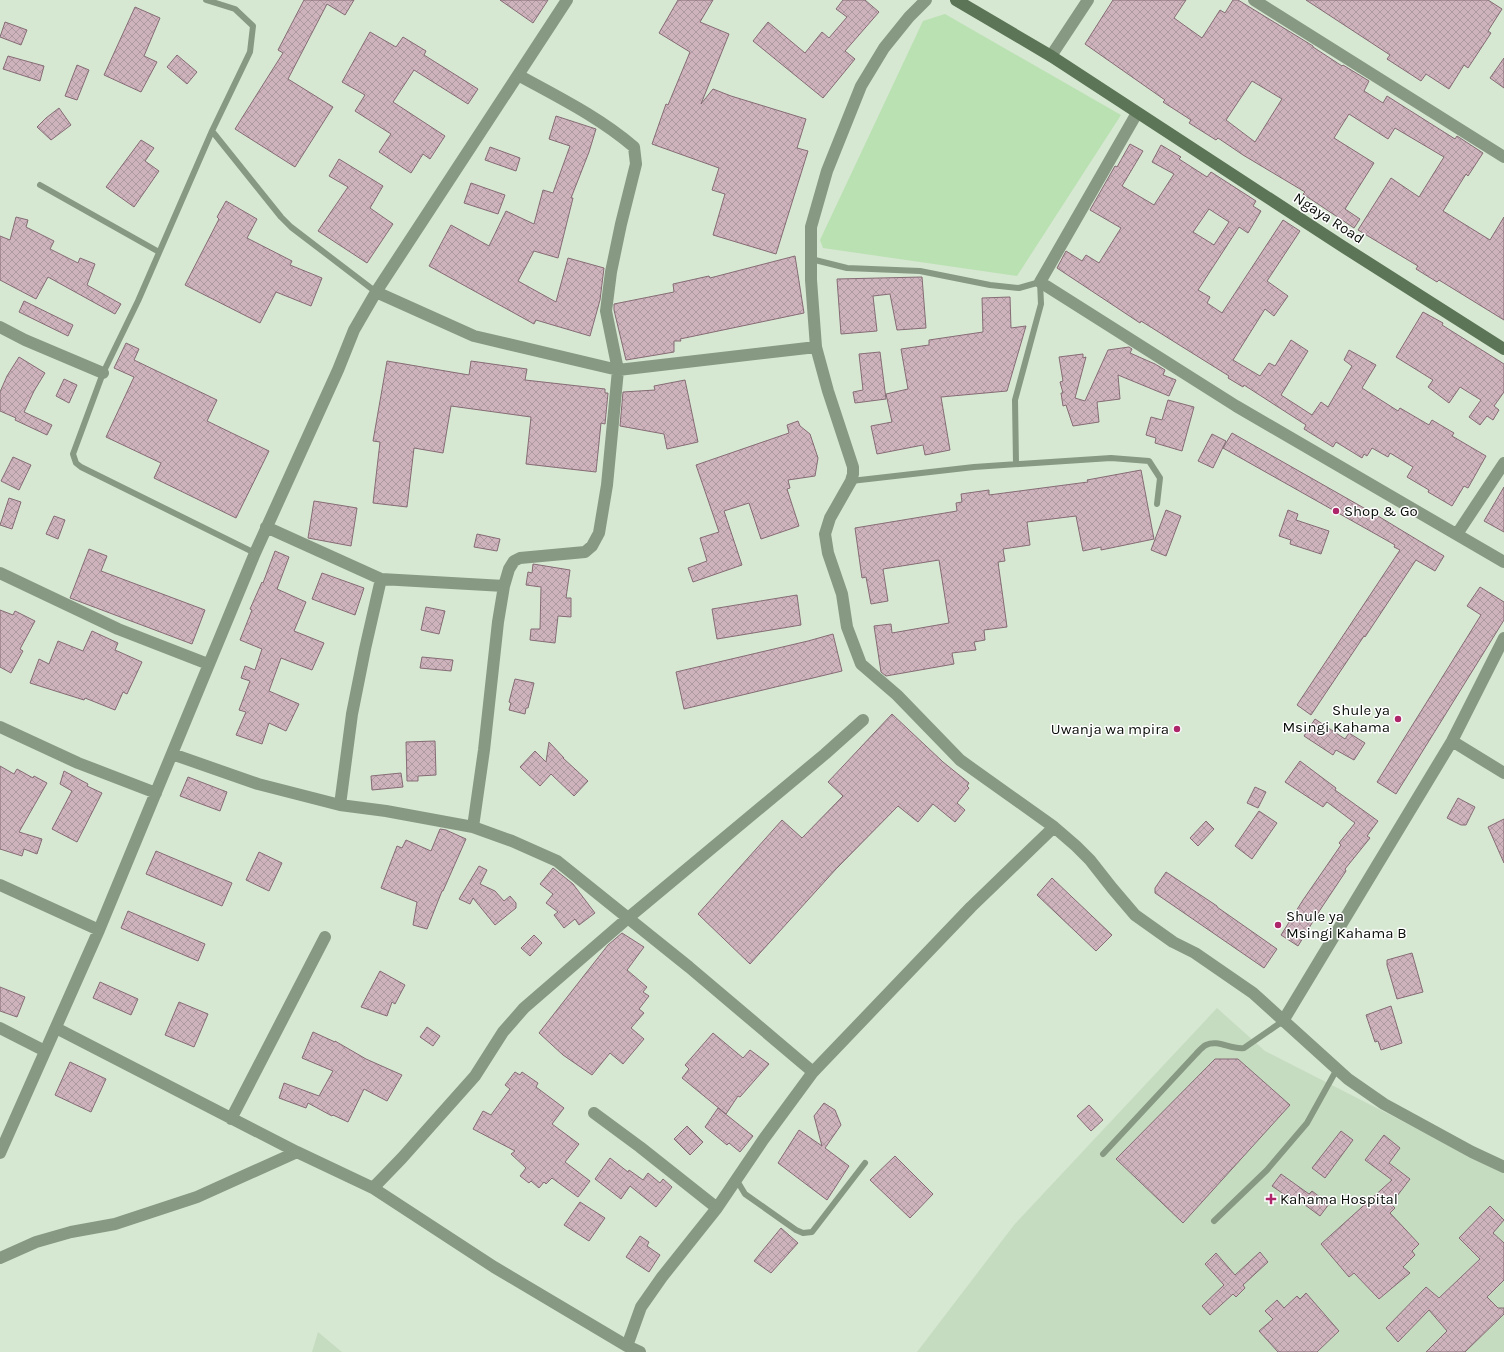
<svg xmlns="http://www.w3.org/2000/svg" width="1504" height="1352" viewBox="0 0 1504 1352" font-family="Karla,sans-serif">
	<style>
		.built { fill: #c6dcc1 }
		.grass { fill: #bae1b2 }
		.building { fill: url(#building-cross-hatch); stroke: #856c75; fill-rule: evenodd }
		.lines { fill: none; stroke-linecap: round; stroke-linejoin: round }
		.lane { stroke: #879883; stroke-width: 6 }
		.street { stroke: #879883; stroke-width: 12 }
		.secondary { stroke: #5c7556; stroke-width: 12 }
		.poi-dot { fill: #ae266a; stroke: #fff; stroke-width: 1.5 }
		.labels { text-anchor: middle; stroke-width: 3; stroke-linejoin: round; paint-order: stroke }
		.street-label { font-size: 15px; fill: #080d07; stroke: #fff }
		.poi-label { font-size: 15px; fill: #080d07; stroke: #fff; text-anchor: start }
	</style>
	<defs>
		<pattern id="building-cross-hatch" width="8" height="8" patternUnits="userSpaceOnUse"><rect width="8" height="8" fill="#ceb3bc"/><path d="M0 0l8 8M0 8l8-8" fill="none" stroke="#af99a0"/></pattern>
	</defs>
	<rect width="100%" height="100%" fill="#d6e7d2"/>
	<path class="built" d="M1217 1008 1265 1051 1504 1173V1352H917L1014 1225Z
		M318 1332 342 1352H312Z"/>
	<path class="grass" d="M945 14 1121 115 1017 276 823 248 820 240 923 21Z"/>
	<path class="building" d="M304 0H354L345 15 327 4 288 79 333 107 295 167 235 129 283 53 278 50Z
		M500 0H548L533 23Z
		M678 0H713L700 22 729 34 701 104 713 89 731 96 806 119 797 148 808 151 776 254 713 235 725 194 712 190 719 168 652 144 666 104 668 105 690 52 659 33Z
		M843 0H865L879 12 845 51 855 59 823 98 753 41 768 22 805 53 822 32 829 38 847 17 836 9Z
		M1113 0H1186L1174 18 1202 38 1220 10 1225 13 1233 0H1238L1313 46V47L1342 66 1343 65 1369 81 1364 91 1383 103 1387 96 1455 139 1457 136 1483 153 1468 176 1466 174 1443 211 1490 240 1504 217V320L1439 280 1437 282 1416 269 1418 266 1358 230 1391 178 1419 197 1444 157 1395 128 1388 139 1349 114 1334 138 1374 163 1345 209 1360 219 1354 228 1303 194 1305 192 1243 155 1218 138 1216 140 1189 123 1191 120 1163 102 1165 100 1085 44ZM1252 81 1282 99 1255 142 1226 120Z
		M1306 0H1488L1502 9 1488 31 1491 33 1468 68 1464 65 1449 89 1426 74 1421 81 1387 59 1390 55Z
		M135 7 160 18 144 56 157 62 141 92 104 75Z
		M5 22 27 30 21 45 0 37Z
		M370 32 396 47 403 37 426 51 424 55 478 89 468 104 414 70 393 102 445 136 430 159 423 154 411 173 379 152 391 134 355 111 365 95 342 82Z
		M177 55 197 72 187 84 167 67Z
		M8 56 44 66 40 81 3 69Z
		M1504 58V88L1490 78Z
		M77 65 89 70 77 100 65 96Z
		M59 108 71 125 51 140 37 127 46 118Z
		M556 116 596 129 589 152 571 198H573L558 258 534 251 518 281 556 302 568 258 604 268 600 300 590 336 536 320 534 324 429 266 451 225 489 246 506 211 534 224 543 190 553 193 570 146 549 139Z
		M141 140 154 148 145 161 159 171 134 207 106 187Z
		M1130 144 1143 151 1122 186 1154 205 1174 174 1152 162 1161 145 1181 157 1179 159 1207 177 1211 172 1256 201 1253 206 1261 211 1248 233 1239 227 1198 290 1210 297 1207 303 1222 313 1283 220 1300 231 1267 281 1288 296 1274 316 1265 309 1233 360 1260 376 1269 363 1275 366 1291 340 1308 351 1281 395 1312 415 1321 402 1328 407 1352 366 1344 360 1349 350 1376 365 1362 388 1398 411 1400 408 1429 425 1432 420 1454 433 1452 436 1486 456 1468 488 1464 486 1452 506 1428 492 1429 490 1407 477 1413 467 1390 453 1388 457 1372 448 1367 456 1364 454 1362 458 1336 442 1333 447 1304 429 1306 425 1244 385 1243 387 1228 378 1229 376 1141 321 1140 323 1057 268 1066 251 1082 261 1086 255 1099 263 1121 228 1090 210 1115 166 1117 167ZM1209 209 1229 222 1214 245 1193 232Z
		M490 147 520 158 516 171 485 160Z
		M339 159 383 186 370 208 393 224 367 263 318 231 348 187 329 176Z
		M471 183 505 195 498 214 464 203Z
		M226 201 257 219 247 238 292 261 290 265 322 278 311 306 276 292 260 323 185 285 219 219 217 217Z
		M16 217 28 220 26 227 54 241 50 249 78 263 80 258 95 264 87 285 121 304 115 314 48 277 36 299 0 280V236L10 240Z
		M795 256 804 313 680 339 681 341H674V352L626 360 614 310V304L674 292 673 284 709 276 710 278Z
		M922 277 926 328 897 330 890 294 873 296 877 331 841 334 837 279Z
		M1010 297 1011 328 1026 326 1007 391 941 397 950 450 925 455 923 445 877 454 871 426 892 422 886 394 908 389 901 349 929 345V340L983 332 982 298Z
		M24 301 73 325 68 336 19 312Z
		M1423 312 1443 323 1442 325 1504 364V392L1494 406 1499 410 1493 420 1487 416 1480 425 1469 417 1481 400 1460 387 1449 403 1428 387 1433 380 1396 357Z
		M126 343 139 349 134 360 217 400 207 421 269 451 236 518 154 478 161 463 106 437 134 377 114 368Z
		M1129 347 1132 349 1130 353 1155 364 1165 370 1163 375 1176 380 1169 396 1118 375 1120 399 1097 402 1099 422 1073 426 1066 405 1063 406 1061 393H1063L1060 382 1063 381 1059 357 1083 354V358L1086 357 1075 398 1085 401 1108 350Z
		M880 352 886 399 855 403 853 392 863 390 859 354Z
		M19 357 45 373 34 391 24 412 52 425 47 435 15 420 16 418 0 411V392L7 376Z
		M387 361 469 375 471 361 527 369 525 380 605 389V393H608L605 424 601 423 596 472 526 464 531 417 451 406 443 453 414 448 407 507 373 503 380 442 373 441Z
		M64 379 77 385 69 403 56 396Z
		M685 380 698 442 667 449 664 434 620 426 623 392 655 390 654 386Z
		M1168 400 1194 407 1182 451 1155 443 1156 438 1146 435 1151 417 1162 420Z
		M798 421 800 426 810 434 818 458 815 476 788 480 790 488 787 489 799 526 761 539 749 503 724 511 742 565 693 582 688 568 707 561 700 538 719 532 696 465 789 433 787 425Z
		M1232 433 1378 516 1444 556 1435 571 1416 560 1365 637 1364 636 1311 715 1297 705 1400 550 1394 547 1395 545 1223 448Z
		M1212 434 1226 441 1213 468 1198 461Z
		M13 457 31 465 19 490 1 481Z
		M1141 470 1154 539 1101 550V547L1083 551 1076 516 1027 522 1030 545 1003 549 1005 561 998 562 1007 627 984 630 985 640 974 642 976 650 952 653 954 664 886 676 881 672 874 626 891 624 892 633 949 623 939 560 883 569 888 601 871 604 866 577 862 578 855 528 957 511 956 503 962 502 961 494 989 490V495L1088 482 1087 480Z
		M1504 487V532L1484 521Z
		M9 498 21 502 12 529 0 525Z
		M314 501 357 508 351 546 308 538Z
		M1166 510 1181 516 1166 556 1151 550Z
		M1288 510 1298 514 1296 520 1329 531 1321 554 1290 544 1291 540 1279 536Z
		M54 516 65 520 58 539 46 534Z
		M477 534 500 539 497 551 474 547Z
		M89 549 107 556 101 571 205 610 192 644 70 598Z
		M275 551 289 557 277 589 306 602 294 631 324 643 312 670 281 658 269 691 299 704 286 731 269 723 262 744 236 735 246 712 239 710 250 681 241 678 245 666 255 670 262 649 240 640 252 610 250 609 262 582 263 583Z
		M533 564 570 570 566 598H571V617L558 616 555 643 530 640 531 629H540L541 587 526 585 528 572 532 573Z
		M322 573 364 588 355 615 312 599Z
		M1480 587 1504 602V620L1396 794 1377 782 1481 615 1467 606Z
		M797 595 801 625 717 639 712 609Z
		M426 607 445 611 439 634 421 630Z
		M0 610 13 615 15 611 35 621 20 649 23 651 11 673 0 667Z
		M92 631 118 643 115 650 142 662 127 694 123 692 115 710 85 698 84 700 30 683 39 659 49 664 58 641 83 651Z
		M833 634 842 671 684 709 676 672 808 641Z
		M422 657 453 660 451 671 420 668Z
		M515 679 534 683 528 708H526L525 714 509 710 511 703 509 702Z
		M892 714 943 762 969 783 967 786 969 788 957 803 965 810 955 822 933 804 918 822 898 806 836 869 750 964 698 914 782 820 802 838 843 796 828 782Z
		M1315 719 1345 739 1349 733 1365 743 1354 760 1336 750 1333 755 1304 736Z
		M435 741 436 775 418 776V781H407L406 742Z
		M549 742 564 758H563L588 781 574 796 551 774 540 786 520 767 535 751 546 762Z
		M1300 761 1336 788 1335 790 1378 821 1367 836 1370 838 1345 869 1346 871 1320 910 1298 946 1281 935 1303 900 1341 845 1339 843 1355 823 1327 802 1323 807 1285 782Z
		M0 766 14 774 17 769 33 778 34 776 47 783 19 832 42 839 37 854 24 849 22 856 0 849Z
		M64 771 88 784 87 786 102 793 77 842 52 829 72 791 60 784Z
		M401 773 403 787 372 790 371 776Z
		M188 777 227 792 220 811 180 796Z
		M1255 787 1266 792 1258 808 1247 803Z
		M1458 798 1475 807 1466 825H1461L1447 818Z
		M1259 811 1277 823 1252 859 1235 846Z
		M1504 819V863L1488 827Z
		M1206 821 1214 829 1198 846 1190 838Z
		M440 829 446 830 466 839 443 891H442L427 929 413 925 417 902 381 888 397 846 402 848 406 840 431 851Z
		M156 851 232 883 222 906 146 874Z
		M259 852 282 863 269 891 246 880Z
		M479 866 487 870 480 884 495 891 504 901 510 896 516 903V908L495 925 473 898 470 904 459 899Z
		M553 868 573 884 595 913 579 925 575 919 564 928 554 915 558 912 546 903 553 894 540 884Z
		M1166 872 1217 906V907L1277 949 1264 968 1155 893V888Z
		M1052 878 1112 935 1096 951 1037 895Z
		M128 911 205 944 198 961 121 928Z
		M622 933 644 947 627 970 647 987 643 992 649 996 639 1009 644 1013 631 1028 644 1039 623 1064 610 1053 592 1075 563 1055 539 1033 608 945Z
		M534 935 542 943 530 956 521 948Z
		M1412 953 1423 992 1397 999 1387 965V960Z
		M380 971 405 985 395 1004 392 1002 387 1016 361 1007Z
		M100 982 138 999 131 1015 93 998Z
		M0 987 25 997 17 1017 0 1011Z
		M179 1002 208 1014 194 1047 165 1035Z
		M1391 1006 1402 1043 1381 1050 1378 1041 1375 1042 1366 1015Z
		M427 1027 440 1036 433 1046 420 1037Z
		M313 1032 335 1042V1041L366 1059 402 1075 387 1101 364 1089 348 1122 333 1115 332 1116 308 1103 306 1108 279 1098 284 1083 319 1096 333 1071 302 1058Z
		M713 1033 743 1058 750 1050 769 1064 740 1097 738 1096 726 1114 682 1078 689 1069 685 1065Z
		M1215 1059H1238L1290 1105 1183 1223 1116 1159Z
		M70 1062 106 1079 91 1112 55 1095Z
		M515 1072 520 1075 522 1072 538 1083 536 1087 564 1108 552 1124 579 1144 565 1162 590 1181 578 1197 552 1178 546 1184 544 1182 539 1188 531 1181 529 1183 520 1176 526 1168 511 1154 515 1151 473 1129 483 1111 491 1115 510 1089 505 1085Z
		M824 1103 835 1110 841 1125 825 1148 849 1166 827 1200 778 1163 799 1130 822 1146 814 1116Z
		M1089 1105 1103 1120 1091 1131 1077 1116Z
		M718 1108 753 1136 740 1152 729 1143 727 1145 705 1127Z
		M687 1126 703 1142 690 1155 674 1139Z
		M1341 1131 1353 1140 1325 1178 1312 1168Z
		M1384 1135 1400 1148 1389 1163 1410 1179 1391 1204 1395 1208 1390 1213 1419 1244 1412 1251 1415 1255 1403 1267 1410 1273 1379 1299 1354 1273 1349 1277 1321 1244 1392 1180 1365 1160Z
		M895 1156 933 1194 910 1218 870 1180Z
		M610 1158 628 1172 629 1170 643 1180 648 1173 660 1183 663 1179 672 1187 656 1207 630 1186 621 1199 595 1179Z
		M1281 1174 1309 1194 1312 1191 1329 1204 1320 1216 1297 1199 1295 1202 1272 1186Z
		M580 1202 605 1218 589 1241 564 1225Z
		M1490 1206 1504 1220 1493 1233 1504 1243V1280L1487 1297 1498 1308H1504V1314L1465 1352H1426L1447 1331 1429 1310 1398 1342 1386 1328 1426 1287 1439 1298 1480 1259 1459 1238Z
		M781 1228 798 1243 771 1273 754 1261Z
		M640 1236 649 1242 647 1246 660 1255 649 1272 626 1257Z
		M1260 1252 1268 1262 1243 1285 1245 1288 1236 1297 1233 1294 1210 1315 1202 1306 1224 1285 1205 1264 1216 1253 1235 1275Z
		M1306 1293 1339 1331 1317 1352H1278L1259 1331 1273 1319 1265 1311 1277 1300 1284 1308 1297 1296 1300 1299Z"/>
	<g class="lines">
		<path class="lane" d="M206 0 235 9 253 26 250 52 212 131 138 301 103 373 73 454 76 463 81 467 255 553
			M212 131 281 217 291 227 376 292
			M40 185 159 252
			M811 259 847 268 920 271 990 285 1019 288 1040 282 1041 304 1015 400 1016 464
			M851 481 974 467 1111 458 1149 461 1160 478 1157 504
			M1103 1154 1196 1054C1199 1051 1202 1047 1206 1045 1218 1039 1231 1050 1244 1048L1283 1021
			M736 1179 745 1194 796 1230 803 1233 812 1232 865 1163
			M1214 1221 1267 1170 1307 1123 1337 1069"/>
		<path class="street" d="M926 0 909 17 884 48 861 86 827 171 811 227V280L816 347 828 391 853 467V474L851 481 830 518 825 534 828 553 842 594 847 627 861 664 897 695 960 760 1054 827 1076 846 1090 860 1112 888 1135 915 1173 942 1195 953 1253 993 1348 1079 1384 1104 1472 1152 1504 1167
			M1254 0 1504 157
			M1051 56 1088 0
			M1137 113 1040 282 1236 406 1504 562
			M376 292 474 336 618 370 816 347
			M0 327 25 340 103 373
			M266 527 381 579
			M1457 534 1504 463
			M0 573 118 629 208 664
			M0 727 78 763 156 793
			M1452 741 1504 773
			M172 754 258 784 340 805 386 811 473 827 512 841 557 861 689 967 813 1072 971 907 1054 827
			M340 805 352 714 365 649 381 579 504 586
			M473 827 484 750 498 622 504 586 509 569 514 561 520 558 585 552 592 546 599 533 607 485 618 370 606 311 611 272 621 224 636 164 634 147C599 117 558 97 518 75
			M0 885 99 930
			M1283 1021 1452 741 1504 638
			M0 1028 45 1051
			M56 1028 297 1152 373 1188 494 1267 627 1346 640 1352
			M594 1113 640 1147 717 1208
			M231 1119 325 937
			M0 1153 99 930 255 553 338 370 354 330 376 292 567 0
			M373 1188 402 1158 475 1076 503 1032 524 1008 628 918 825 754 863 720
			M0 1258 36 1242 71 1232 115 1224 197 1197 297 1152
			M627 1346 641 1307 662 1277 717 1208 763 1140 813 1072"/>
		<path class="secondary" d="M956 0 1051 56 1342 246 1504 349"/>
	</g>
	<g class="poi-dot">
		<circle cx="1336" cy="511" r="4"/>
		<circle cx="1398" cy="719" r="4"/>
		<circle cx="1177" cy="729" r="4"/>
		<circle cx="1278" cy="925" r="4"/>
		<path d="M1269 1193h4v4h4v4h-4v4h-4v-4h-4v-4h4z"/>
	</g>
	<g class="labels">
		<g class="street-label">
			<text transform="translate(1329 218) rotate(33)" y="5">Ngaya Road</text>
		</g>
		<g class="poi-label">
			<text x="1344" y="516">Shop &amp; Go</text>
			<text x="1390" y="715" text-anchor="end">Shule ya<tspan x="1390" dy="17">Msingi Kahama</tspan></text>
			<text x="1169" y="734" text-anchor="end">Uwanja wa mpira</text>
			<text x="1286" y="921">Shule ya<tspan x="1286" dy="17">Msingi Kahama B</tspan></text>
			<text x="1280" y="1204">Kahama Hospital</text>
		</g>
	</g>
</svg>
